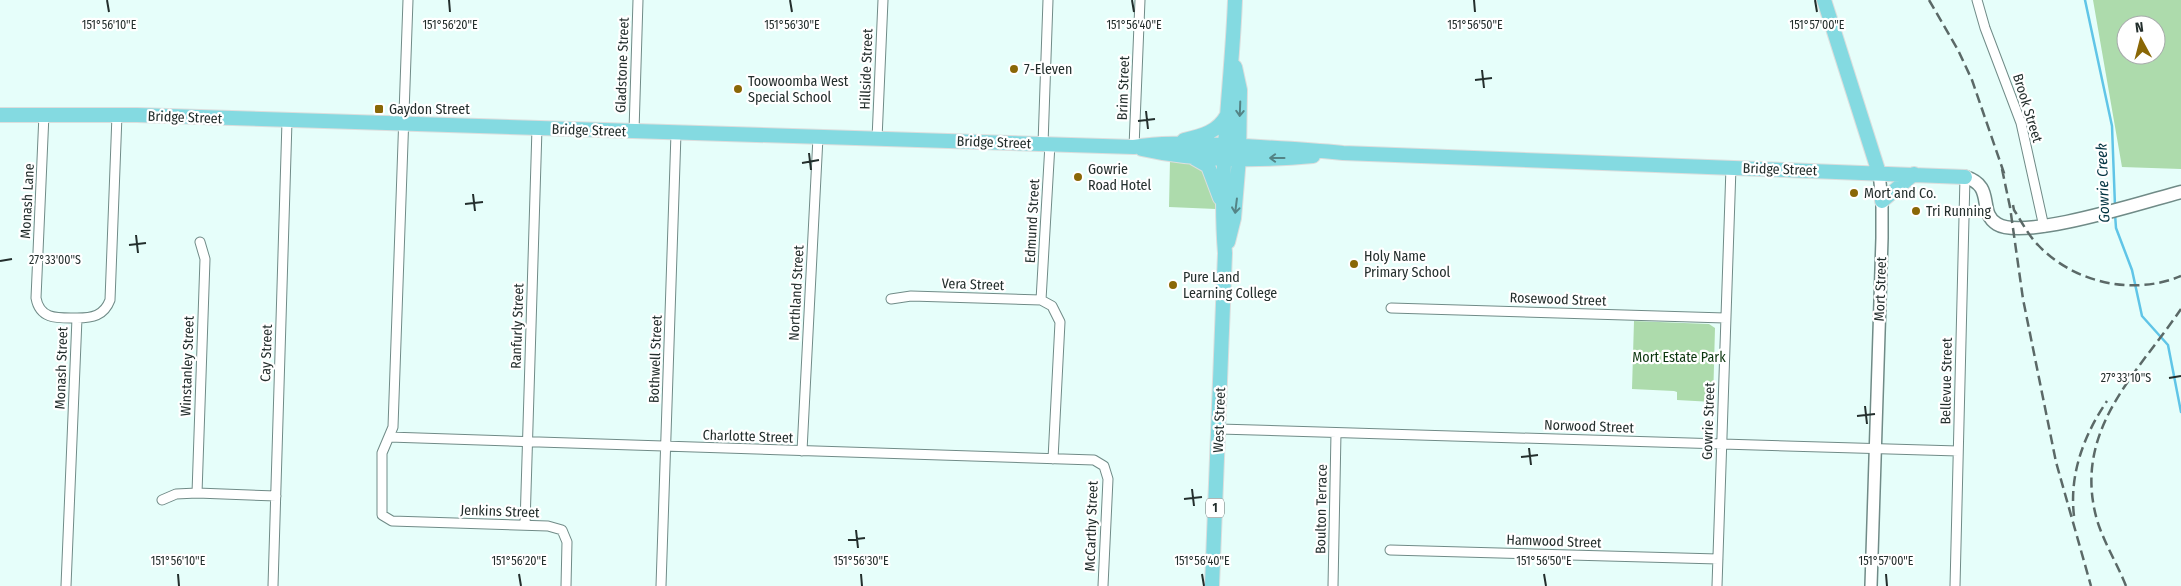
<svg xmlns="http://www.w3.org/2000/svg" width="2181" height="586" viewBox="0 0 2181 586" font-family="'Fira Sans Condensed',sans-serif">
	<style>
		.green { fill: #addbac; fill-rule: evenodd }
		.lines { fill: none; stroke-linecap: round; stroke-linejoin: round }
		.stream { stroke: #60c5e7; stroke-width: 2.5 }
		.minor-casing { stroke: #708b87; stroke-width: 11 }
		.tertiary-casing { stroke: #708b87; stroke-width: 14 }
		.secondary-casing { stroke: #708b87; stroke-width: 15 }
		.primary-casing { stroke: #dcdedd; stroke-width: 16 }
		.minor { stroke: #fff; stroke-width: 9 }
		.tertiary { stroke: #fff; stroke-width: 11 }
		.secondary { stroke: #fff; stroke-width: 12 }
		.primary { stroke: #84dae1; stroke-width: 14 }
		.rail { stroke: #5b6967; stroke-width: 2.5; stroke-dasharray: 10 5; stroke-linecap: butt }
		.oneway { stroke: #548486 }
		.ticks { fill: none; stroke: #232e2c; stroke-width: 2 }
		.poi-dot { fill: #8a6706; stroke: #fff; stroke-width: 2 }
		.labels { text-anchor: middle; stroke-width: 4.5; stroke-linejoin: round; paint-order: stroke }
		.shield { fill: #fff; stroke: #656d6b; stroke-width: 1 }
		.shield-label { font-size: 12px; font-weight: bold; fill: #232e2c }
		.street-label { font-size: 14px; fill: #232e2c; stroke: #fff }
		.poi-label { font-size: 14px; fill: #232e2c; stroke: #fff; text-anchor: start }
		.park-label { font-size: 14px; fill: #0b360e; stroke: #fff }
		.water-label { font-size: 15px; font-style: italic; fill: #023341; stroke: #fff }
		.ticks-label { font-size: 12px; text-anchor: middle; fill: #232e2c; stroke: #fff; stroke-width: 4.5; stroke-linejoin: round; paint-order: stroke }
	</style>
	<rect width="100%" height="100%" fill="#e6fefa"/>
	<path class="green" d="M2093 0H2181V169L2122 167ZM2126 25H2156V55H2126Z
		M1170 160 1189 162 1204 168 1213 190 1216 209 1169 207Z
		M1634 321 1709 324 1715 328 1713 402 1677 400V392L1674 391 1632 389Z"/>
	<g class="lines">
		<path class="stream" d="M2085 0 2112 126 2115 206
			M2115 214 2116 228 2132 270 2142 316 2168 345 2181 412"/>
		<defs>
			<path id="minor" d="M408 0 393 427 382 453V515L392 521 548 526 562 530 567 542 566 586
				M1977 0 1985 28 2021 123 2044 227
				M44 114 36 298C40 320 58 318 77 318
				M634 131 638 0
				M877 139 883 0
				M1043 144 1048 0
				M1134 147 1140 0
				M200 242 205 259 197 493 276 496
				M891 299 911 296 1041 300 1052 306 1060 322 1053 459
				M1041 300 1050 144
				M1391 308 1725 318
				M1219 429 1958 451
				M389 437 1094 460 1104 466 1108 479 1103 586
				M802 451 818 137
				M162 500 176 494 197 493
				M525 525 537 128
				M1390 550 1718 559
				M66 586 77 318C92 318 104 316 110 300L117 115
				M273 586 287 121
				M661 586 676 133
				M1333 586 1336 433
				M1717 586 1731 167
				M1955 586 1965 177"/>
			<path id="tertiary" d="M1871 586 1882 238V201L1879 173"/>
			<path id="secondary" d="M1965 177C1996 186 1977 212 1997 224 2024 241 2146 201 2181 192"/>
			<path id="primary" d="M1824 0 1879 173
				M0 115H137L1134 147C1164 142 1193 144 1223 145 1264 147 1303 149 1343 153L1965 177
				M1184 140C1202 136 1218 132 1227 115
				M1142 149C1194 161 1260 161 1313 156
				M1194 158 1208 166 1220 198
				M1882 201 1914 174
				M1228 242 1234 218 1239 158 1240 90 1235 67
				M1212 586 1225 253C1218 169 1232 84 1235 0"/>
		</defs>
		<use href="#minor" class="minor-casing"/>
		<use href="#tertiary" class="tertiary-casing"/>
		<use href="#secondary" class="secondary-casing"/>
		<use href="#primary" class="primary-casing"/>
		<use href="#minor" class="minor"/>
		<use href="#tertiary" class="tertiary"/>
		<use href="#secondary" class="secondary"/>
		<use href="#primary" class="primary"/>
		<path class="rail" d="M1929 0 1958 50 1972 80 2005 176
			M2002 169 2010 207 2023 299 2056 462 2091 586
			M2013 205 2014 210C2022 222 2028 235 2038 245 2074 283 2133 296 2181 276
			M2074 516C2069 474 2084 435 2107 401
			M2126 586C2117 563 2104 543 2097 520 2072 431 2136 375 2181 309"/>
	</g>
	<defs><path id="oneway-shaft" d="M-6 0H5M1.5-3L5.5 0L1.5 3" fill="none" stroke-width="1.6" stroke-linecap="round" stroke-linejoin="round" transform="scale(1.25)"/></defs>
	<g class="oneway">
		<use href="#oneway-shaft" transform="translate(1240 109) rotate(92)"/>
		<use href="#oneway-shaft" transform="translate(1277 158) rotate(-180)"/>
		<use href="#oneway-shaft" transform="translate(1236 206) rotate(97)"/>
	</g>
	<path class="ticks" d="M107 0 109 12M449 0 450 12M790 0 792 12M1132 0 1134 12M1474 0 1475 12M1815 0 1817 12M1482 70 1484 88M1475 80 1492 78M1146 111 1148 129M1138 121 1155 119M809 153 811 170M802 163 819 160M473 194 475 211M465 204 483 202M136 235 138 253M129 245 146 243M0 261 12 259M2169 378 2181 376M1865 406 1867 424M1857 416 1875 414M1529 448 1531 465M1521 457 1538 455M1192 489 1194 506M1184 499 1202 497M856 530 858 548M848 540 865 538M178 574 179 586M519 574 521 586M861 574 862 586M1202 574 1204 586M1544 574 1546 586M1886 574 1887 586"/>
	<g class="poi-dot">
		<circle cx="1014" cy="69" r="5"/>
		<circle cx="738" cy="89" r="5"/>
		<rect x="374" y="104" width="10" height="10" rx="2.5"/>
		<circle cx="1078" cy="177" r="5"/>
		<circle cx="1854" cy="193" r="5"/>
		<circle cx="1916" cy="211" r="5"/>
		<circle cx="1354" cy="264" r="5"/>
		<circle cx="1173" cy="285" r="5"/>
	</g>
	<g class="labels">
		<rect class="shield" x="1206" y="498.5" width="18" height="19" rx="4"/>
		<g class="shield-label">
			<text x="1215" y="512">1</text>
		</g>
		<g class="street-label">
			<text transform="translate(622 65) rotate(-88)" y="5">Gladstone Street</text>
			<text transform="translate(866 69) rotate(-88)" y="5">Hillside Street</text>
			<text transform="translate(1123 88) rotate(-88)" y="5">Brim Street</text>
			<text transform="translate(2028 108) rotate(73)" y="5">Brook Street</text>
			<text transform="translate(185 117) rotate(2)" y="5">Bridge Street</text>
			<text transform="translate(589 130) rotate(2)" y="5">Bridge Street</text>
			<text transform="translate(994 142) rotate(2)" y="5">Bridge Street</text>
			<text transform="translate(1780 169) rotate(2)" y="5">Bridge Street</text>
			<text transform="translate(27 201) rotate(-87)" y="5">Monash Lane</text>
			<text transform="translate(1032 221) rotate(-87)" y="5">Edmund Street</text>
			<text transform="translate(973 284) rotate(2)" y="5">Vera Street</text>
			<text transform="translate(1880 289) rotate(-88)" y="5">Mort Street</text>
			<text transform="translate(796 293) rotate(-87)" y="5">Northland Street</text>
			<text transform="translate(1558 299) rotate(2)" y="5">Rosewood Street</text>
			<text transform="translate(517 326) rotate(-88)" y="5">Ranfurly Street</text>
			<text transform="translate(266 353) rotate(-88)" y="5">Cay Street</text>
			<text transform="translate(655 359) rotate(-88)" y="5">Bothwell Street</text>
			<text transform="translate(187 366) rotate(-88)" y="5">Winstanley Street</text>
			<text transform="translate(61 368) rotate(-88)" y="5">Monash Street</text>
			<text transform="translate(1946 381) rotate(-89)" y="5">Bellevue Street</text>
			<text transform="translate(1219 420) rotate(-88)" y="5">West Street</text>
			<text transform="translate(1708 421) rotate(-88)" y="5">Gowrie Street</text>
			<text transform="translate(1589 426) rotate(2)" y="5">Norwood Street</text>
			<text transform="translate(748 436) rotate(2)" y="5">Charlotte Street</text>
			<text transform="translate(1321 509) rotate(-89)" y="5">Boulton Terrace</text>
			<text transform="translate(500 511) rotate(2)" y="5">Jenkins Street</text>
			<text transform="translate(1091 526) rotate(-88)" y="5">McCarthy Street</text>
			<text transform="translate(1554 541) rotate(2)" y="5">Hamwood Street</text>
		</g>
		<g class="poi-label">
			<text x="1024" y="74">7-Eleven</text>
			<text x="748" y="86">Toowoomba West<tspan x="748" dy="16">Special School</tspan></text>
			<text x="389" y="114">Gaydon Street</text>
			<text x="1088" y="174">Gowrie<tspan x="1088" dy="16">Road Hotel</tspan></text>
			<text x="1864" y="198">Mort and Co.</text>
			<text x="1926" y="216">Tri Running</text>
			<text x="1364" y="261">Holy Name<tspan x="1364" dy="16">Primary School</tspan></text>
			<text x="1183" y="282">Pure Land<tspan x="1183" dy="16">Learning College</tspan></text>
		</g>
		<g class="park-label">
			<text x="1679" y="362">Mort Estate Park</text>
		</g>
		<g class="water-label">
			<text transform="translate(2103 183) rotate(-92)" y="5">Gowrie Creek</text>
		</g>
	</g>
	<g class="ticks-label">
		<text x="109" y="29">151°56'10"E</text>
		<text x="450" y="29">151°56'20"E</text>
		<text x="792" y="29">151°56'30"E</text>
		<text x="1134" y="29">151°56'40"E</text>
		<text x="1475" y="29">151°56'50"E</text>
		<text x="1817" y="29">151°57'00"E</text>
		<text x="55" y="264">27°33'00"S</text>
		<text x="2126" y="382">27°33'10"S</text>
		<text x="178" y="565">151°56'10"E</text>
		<text x="519" y="565">151°56'20"E</text>
		<text x="861" y="565">151°56'30"E</text>
		<text x="1202" y="565">151°56'40"E</text>
		<text x="1544" y="565">151°56'50"E</text>
		<text x="1886" y="565">151°57'00"E</text>
	</g>
	<g transform="translate(2141 40) rotate(353)"><circle r="24" fill="#ffffff" stroke="#a7abab"/>
	<path d="M0-4L9 19L0 12L-9 19Z" fill="#8a6706"/>
	<text y="-8" font-size="14" font-weight="bold" text-anchor="middle" fill="#232e2c">N</text>
	</g>
</svg>
